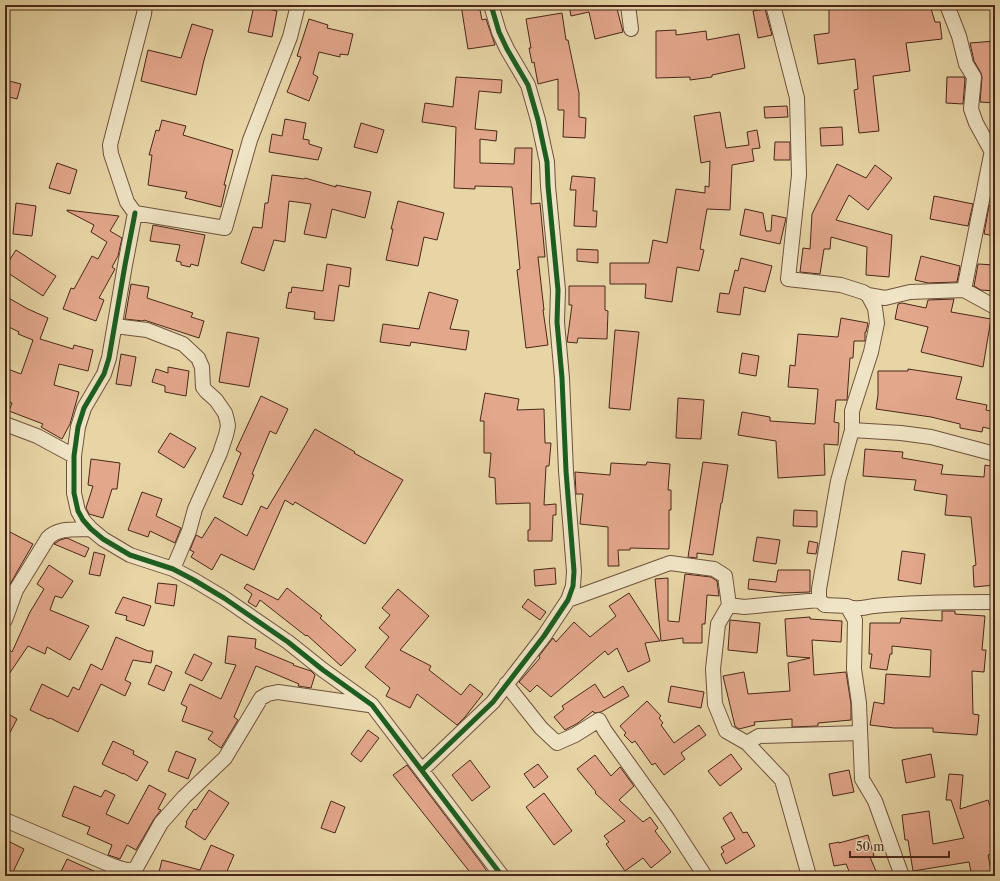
<svg xmlns="http://www.w3.org/2000/svg" width="1000" height="881" viewBox="0 0 1000 881" font-family="'Libre Caslon Text',serif">
	<style>
		.building { fill: #e3a78c; stroke: #492719 }
		.lines { fill: none; stroke-linecap: round; stroke-linejoin: round }
		.minor-casing { stroke: #70523c; stroke-width: 16 }
		.minor { stroke: #efe4c5; stroke-width: 14 }
		.cycleway-casing { stroke: #efe4c5; stroke-width: 8 }
		.cycleway { stroke: #1b5e20; stroke-width: 5 }
	</style>
	<rect width="100%" height="100%" fill="#e7d5a6"/>
	<filter id="stains"><feTurbulence type="fractalNoise" baseFrequency=".005" numOctaves="4"/><feColorMatrix values="0 0 0 0 .2 0 0 0 0 .09 0 0 0 0 .02 0 0 0 .5 -.17"/></filter>
	<radialGradient id="worn" r=".72"><stop offset=".6" stop-color="#630" stop-opacity="0"/><stop offset="1" stop-color="#630" stop-opacity=".3"/></radialGradient>
	<path class="building" d="M461 5H479L482 20 486 19 495 45 468 49Z
		M569 5H616L623 32 595 39 589 12 571 16Z
		M829 5H930L935 22H940L942 39 906 43 910 71 873 76 879 131 859 133 854 90 858 89 855 59 818 64 814 35 829 33Z
		M254 6 277 11 272 37 248 32Z
		M765 9 772 35 758 38 753 11Z
		M562 13 566 40H568L579 93V117L586 118 585 138 563 137 564 110H558V79L538 84 534 62 532 63 529 48H531L526 19Z
		M309 19 328 25 327 28 353 34 348 55 340 54V57L319 52 313 74 318 77 309 101 287 92 301 57 297 56Z
		M192 24 213 30 204 60 196 95 141 81 148 50 181 58Z
		M676 30V35L706 31 707 40 739 34 745 68 712 75V77L690 80V77L656 78V31Z
		M995 41V103L980 102 982 77 981 73 974 61 970 43Z
		M456 77 502 80 501 93 479 91 475 129 497 131 496 141 480 139V163L514 164 515 148H532L531 204 540 203 545 257H538L544 310H543L548 345 526 348 517 270 520 269 512 187 475 186V189L454 188 456 127 422 122 425 103 453 107Z
		M947 77H964L965 79 963 104 946 103Z
		M5 80 21 84 17 99 5 96Z
		M787 106 788 117 765 118 764 107Z
		M720 112 726 148 749 145 747 132 757 130 760 148 752 149 754 161 732 165 730 210 707 209 700 249 704 250 699 271 677 267 672 302 645 298 646 284H610V263H649L653 240 667 243 676 189 705 193V186L709 187 710 161 701 163 694 116Z
		M285 119 306 123 303 139 309 140V144L322 148 318 160 269 152 272 134 282 136Z
		M162 120 186 126 183 135 233 150 224 185H226L221 207 185 198 187 192 148 185 152 155H149L156 130 159 131Z
		M361 123 384 130 377 153 354 147Z
		M842 127 843 145 821 146 820 128Z
		M775 142H790V160H774Z
		M57 163 77 170 70 194 49 188Z
		M837 164 866 178 875 165 892 178 868 210 849 195 836 220 892 235 889 277 866 275 867 247 831 237 830 249H824L820 274 800 272 803 248 810 249 812 214Z
		M272 175 304 179 305 178 336 187V185L371 192 365 218 332 209 326 238 304 234 311 204 289 201 285 242 274 240 264 271 241 263 253 227 262 228 265 203H268Z
		M572 176 595 178 593 211H597L596 227 574 226 576 190H570Z
		M934 196 973 204 968 226 930 219Z
		M398 201 444 213 437 240 424 237 418 266 386 260 393 229H391Z
		M16 203 36 206 32 236 13 234Z
		M989 206 995 207V236L984 234Z
		M745 209 763 213 766 231H771L772 215 786 218 780 244 740 235Z
		M67 210 119 216 110 231 122 238 118 256 112 267 115 269 99 298 104 300 96 321 63 309 71 288 74 289 92 256 98 259 107 242 91 232 94 225 67 211Z
		M153 225 205 235 198 266 191 264 190 267 181 265V262L176 261 180 245 150 241Z
		M577 249 598 250V263L577 261Z
		M16 250 56 276 43 296 5 271V267Z
		M921 256 960 266 957 282 928 283 915 280Z
		M741 258 772 266 765 292 744 287 740 315 717 312 720 293 729 294 735 270 738 271Z
		M327 264 351 268 349 287 339 285 334 321 314 319 315 312 286 308 289 292 291 293 292 287 323 291Z
		M978 264 995 265V291L981 290 974 286Z
		M131 284 149 287 147 298 193 313 191 317 204 321 199 338 144 320 143 321 125 319Z
		M569 286H605V310L608 311 607 339 578 338 577 343 567 342 572 305H569Z
		M429 292 458 300 450 329 469 331 466 350 411 342 410 346 380 342 383 324 419 329Z
		M5 296 28 309 48 318 40 339 73 349 74 345 93 350 88 371 59 364 54 385 79 392 70 424 62 439 41 427 43 424 9 411 12 403 5 401V368L21 374 33 340 18 334 19 332 5 325Z
		M954 299 951 312 991 319 983 367 921 352 928 327 895 319 898 304 902 303 926 308 928 300Z
		M841 318 868 323 866 332H865V341H854L853 358H850L847 400H836L834 422 839 423 838 445 824 444 825 475 778 478 776 441 738 435 742 412 770 417V421L815 424 818 389 788 387 790 365 795 366 798 334 838 337Z
		M615 330 639 332 630 410 609 408Z
		M227 332 259 338 249 387 219 382Z
		M742 353 759 356 756 376 739 373Z
		M121 354 136 357 131 386 116 384Z
		M168 367 189 371 186 396 165 392V386L152 382 156 369 168 373Z
		M908 369 962 377 956 399 987 405 986 410 995 412V430L983 427 982 432 960 428V424L931 417 876 409 878 395V371H908Z
		M485 393 519 399 517 410 544 409 545 443H551L549 466H546L544 505 556 504V515H553L552 541H528V530H530V503L496 504 495 478 489 477 491 453H484V421H480Z
		M261 396 288 409 276 434 270 431 252 474 254 475 242 505 223 497 241 453 236 450Z
		M678 398 704 400 701 439 676 438Z
		M315 429 355 452 354 453 403 480 365 544 295 502 293 505 285 500 254 570 221 554 212 570 191 557 194 552 190 550 196 535 202 538 215 517 247 536 261 506 267 509Z
		M170 433 196 448 184 468 158 452Z
		M865 449 903 452 902 458 943 465 941 474 984 477 985 465 995 467V585L974 587 973 566 976 565 971 517 945 515 947 495 914 490 916 480 863 476Z
		M91 459 120 463 117 489H112L103 518 89 514 86 508 93 486 88 485Z
		M647 462 670 464 668 490H671V510H669V549L630 548V550H618L619 566H608V527L580 524 583 494H576L575 472 610 475 611 463 646 465Z
		M703 462 728 465 722 503H721L713 555 697 553V558L688 557Z
		M142 492 162 499 156 516 181 528 175 543 150 531 148 537 128 530Z
		M794 510 817 511V527L793 526Z
		M10 532 33 544 9 586 5 595V541Z
		M757 537 780 540 776 564 753 561Z
		M67 538 89 548 85 557 54 544 60 540Z
		M809 541 818 543 816 554 807 553Z
		M902 551 925 554 921 584 898 580Z
		M94 552 105 555 100 576 89 574Z
		M49 565 73 581 62 598 55 596 50 610 89 626 70 660 47 647 45 654 28 646 5 680V646L12 652 30 612 44 589 37 584Z
		M555 568 556 584 535 586 534 570Z
		M778 570H810V592L783 593 748 589 749 579 776 582Z
		M685 574 711 577 717 581 719 596 707 595 705 624H702V643H683V638L661 641 655 579 668 578V621L679 622Z
		M158 583 177 585 174 606 155 603Z
		M247 584 278 600 287 588 322 616 320 618 356 650 341 666 307 635 306 636 260 600 256 607 248 602 252 594 244 588Z
		M398 589 429 616 400 650 431 666 429 670 461 695 470 684 483 694 465 717 457 725 417 694 410 708 386 696 390 688 365 667 389 637 379 628 390 615 382 608Z
		M629 593 660 641 645 643 650 661 628 672 617 648 608 655 605 651 551 697 537 685 530 692 519 682 540 658 539 656 553 638 556 642 574 622 590 637 616 616 609 606Z
		M123 597 151 606 144 626 126 620 127 616 115 613Z
		M528 599 546 612 540 620 522 607Z
		M942 611H955V614L985 616 982 650H986L984 672 972 671 973 714 979 715 977 735 933 732V728H894L870 725 874 702 884 704 886 674 930 677 931 650 892 646V654H890L887 670 870 668 872 654H869L870 623H900L901 618 942 621Z
		M810 617V619L842 621 841 642 812 640 814 675 846 672 851 704V720L818 723V726L792 727V719L754 722 755 725 739 729 735 726 723 676 744 672 748 694 790 691 788 663 810 658 787 656 785 619Z
		M730 620 760 623 757 653 728 650Z
		M228 636 256 639 255 648 294 664 293 665 311 671 315 675 311 688 298 686 299 684 256 666 234 717 238 720 221 748 208 739 213 732 182 721 187 707 181 704 190 684 221 699 236 665 225 663Z
		M116 637 148 651H153L151 663 133 660 125 680 131 683 125 696 101 684 78 732 50 718 49 719 30 710 42 684 68 697 73 687 79 690 91 664 102 670Z
		M194 654 212 663 202 681 185 673Z
		M156 665 172 672 164 691 148 684Z
		M595 684 604 698 623 686 629 696 601 712 594 713 593 711 578 723 565 730 554 717 564 709 562 706Z
		M671 686 704 692 701 708 668 702Z
		M647 701 661 716 659 718 663 723 661 725 674 743 699 725 706 735 681 753 685 759 664 775 655 763 652 765 635 741 632 743 624 735 626 733 620 726Z
		M5 712 17 719 5 742Z
		M368 730 379 738 361 762 351 754Z
		M113 741 134 751 133 754 148 762 137 781 123 773V774L102 764Z
		M176 751 196 759 188 779 168 771Z
		M731 754 742 769 720 786 708 771Z
		M931 754 935 777 906 783 902 760Z
		M595 755 611 776 620 767 634 786 619 800 643 822 650 817 658 828 655 831 671 852 651 868 643 858 625 871 606 844 609 842 604 836 625 821 595 793 596 792 577 769Z
		M470 760 490 787 472 801 452 775Z
		M538 764 548 777 534 788 524 774Z
		M407 765 482 864 490 876H473L393 775Z
		M849 770 854 792 833 796 829 774Z
		M949 774 963 775 960 809 988 800 995 820V853L988 855 992 876H972L969 862 913 871 908 840H905L902 815 929 811 933 844 964 838 951 800H946Z
		M149 785 166 794 158 809 161 810 154 819 136 850 127 845 120 859 108 855 112 845 87 834 90 827 62 816 74 786 101 797 105 790 115 795 106 814 128 824Z
		M209 790 229 803 205 840 185 827 187 823 186 822 194 809 196 810Z
		M544 793 572 831 554 845 526 807Z
		M331 801 345 807 335 833 321 828Z
		M731 812 743 833 747 832 755 846 726 864 721 854 724 852 721 847 735 839 723 818Z
		M868 835 874 856 870 857 878 876H851L846 864 834 866 829 844 839 842V843Z
		M8 841 24 849 13 872 5 868V847Z
		M211 845 234 855 225 876H158L162 860 200 870Z
		M67 859 105 876H59Z"/>
	<g class="lines">
		<defs>
			<path id="minor" d="M145 5 144 14 110 145 111 154 127 202 135 213 225 228 250 140 290 37 298 5
				M628 5 631 29
				M773 5 797 98 799 175 788 279 841 285 863 292 868 295 875 308 877 323 871 352 852 411V430L838 481 819 589V600L825 605 847 606
				M947 5 959 36 966 64 974 77 971 109 976 123 993 154 991 155H995
				M135 213 125 265 109 358 104 374 84 408 78 427 74 456V493L78 511 83 520 91 529 103 539 130 555 173 569 194 580 224 598 288 642 323 670 372 705 502 876
				M964 290 991 155
				M868 295 885 298 910 292 964 290 995 307
				M115 326 147 330 183 344 198 358 202 367 203 387 206 391 216 400 225 413 227 420 228 426 226 435 220 453 195 509 189 531 173 569
				M5 424 37 436 74 456
				M852 430 901 433 931 437 995 454
				M568 600 670 563 714 569 725 576 729 605 718 624 713 669 715 704 726 731 747 743 782 780 809 876
				M729 605 744 607 819 600
				M5 620 16 590 48 538C59 527 76 530 91 529
				M506 684 541 728 557 743 575 735 599 720 605 731 668 819 705 876
				M747 743 759 736 860 733
				M422 770 493 702 544 636 568 600 573 586 574 571 566 471 562 378 557 322 558 290 548 186 547 162 538 120 528 85 507 49 499 32 491 5
				M5 820 113 866C120 868 130 873 136 868L161 823 184 797 225 758 261 698 268 694 278 692 369 705
				M902 876 875 801 862 779 859 703 854 669 855 620 847 606C855 611 865 607 874 606 913 602 956 602 995 602"/>
		</defs>
		<use href="#minor" class="minor-casing"/>
		<use href="#minor" class="minor"/>
		<defs>
			<path id="cycleway" d="M135 213 125 265 109 358 104 374 84 408 78 427 74 456V493L78 511 83 520 91 529 103 539 130 555 173 569 194 580 224 598 288 642 323 670 372 705 502 876
				M422 770 493 702 544 636 568 600 573 586 574 571 566 471 562 378 557 322 558 290 548 186 547 162 538 120 528 85 507 49 499 32 491 5"/>
		</defs>
		<use href="#cycleway" class="cycleway-casing"/>
		<use href="#cycleway" class="cycleway"/>
	</g>
	<rect width="1000" height="881" fill="none" stroke="#e7d5a6" stroke-width="20"/>
	<rect x="6" y="6" width="988" height="869" fill="none" stroke="#492719" stroke-width="2"/>
	<rect x="10" y="10" width="980" height="861" fill="none" stroke="#492719"/>
	<path d="M850 851v6h99v-6" fill="none" stroke="#492719" stroke-width="2"/>
	<text x="856" y="851" font-size="12" fill="#492719" stroke="#efe4c5" stroke-width="3" paint-order="stroke">50 m</text>
	<rect width="100%" height="100%" filter="url(#stains)"/>
	<rect width="100%" height="100%" fill="url(#worn)"/>
</svg>
